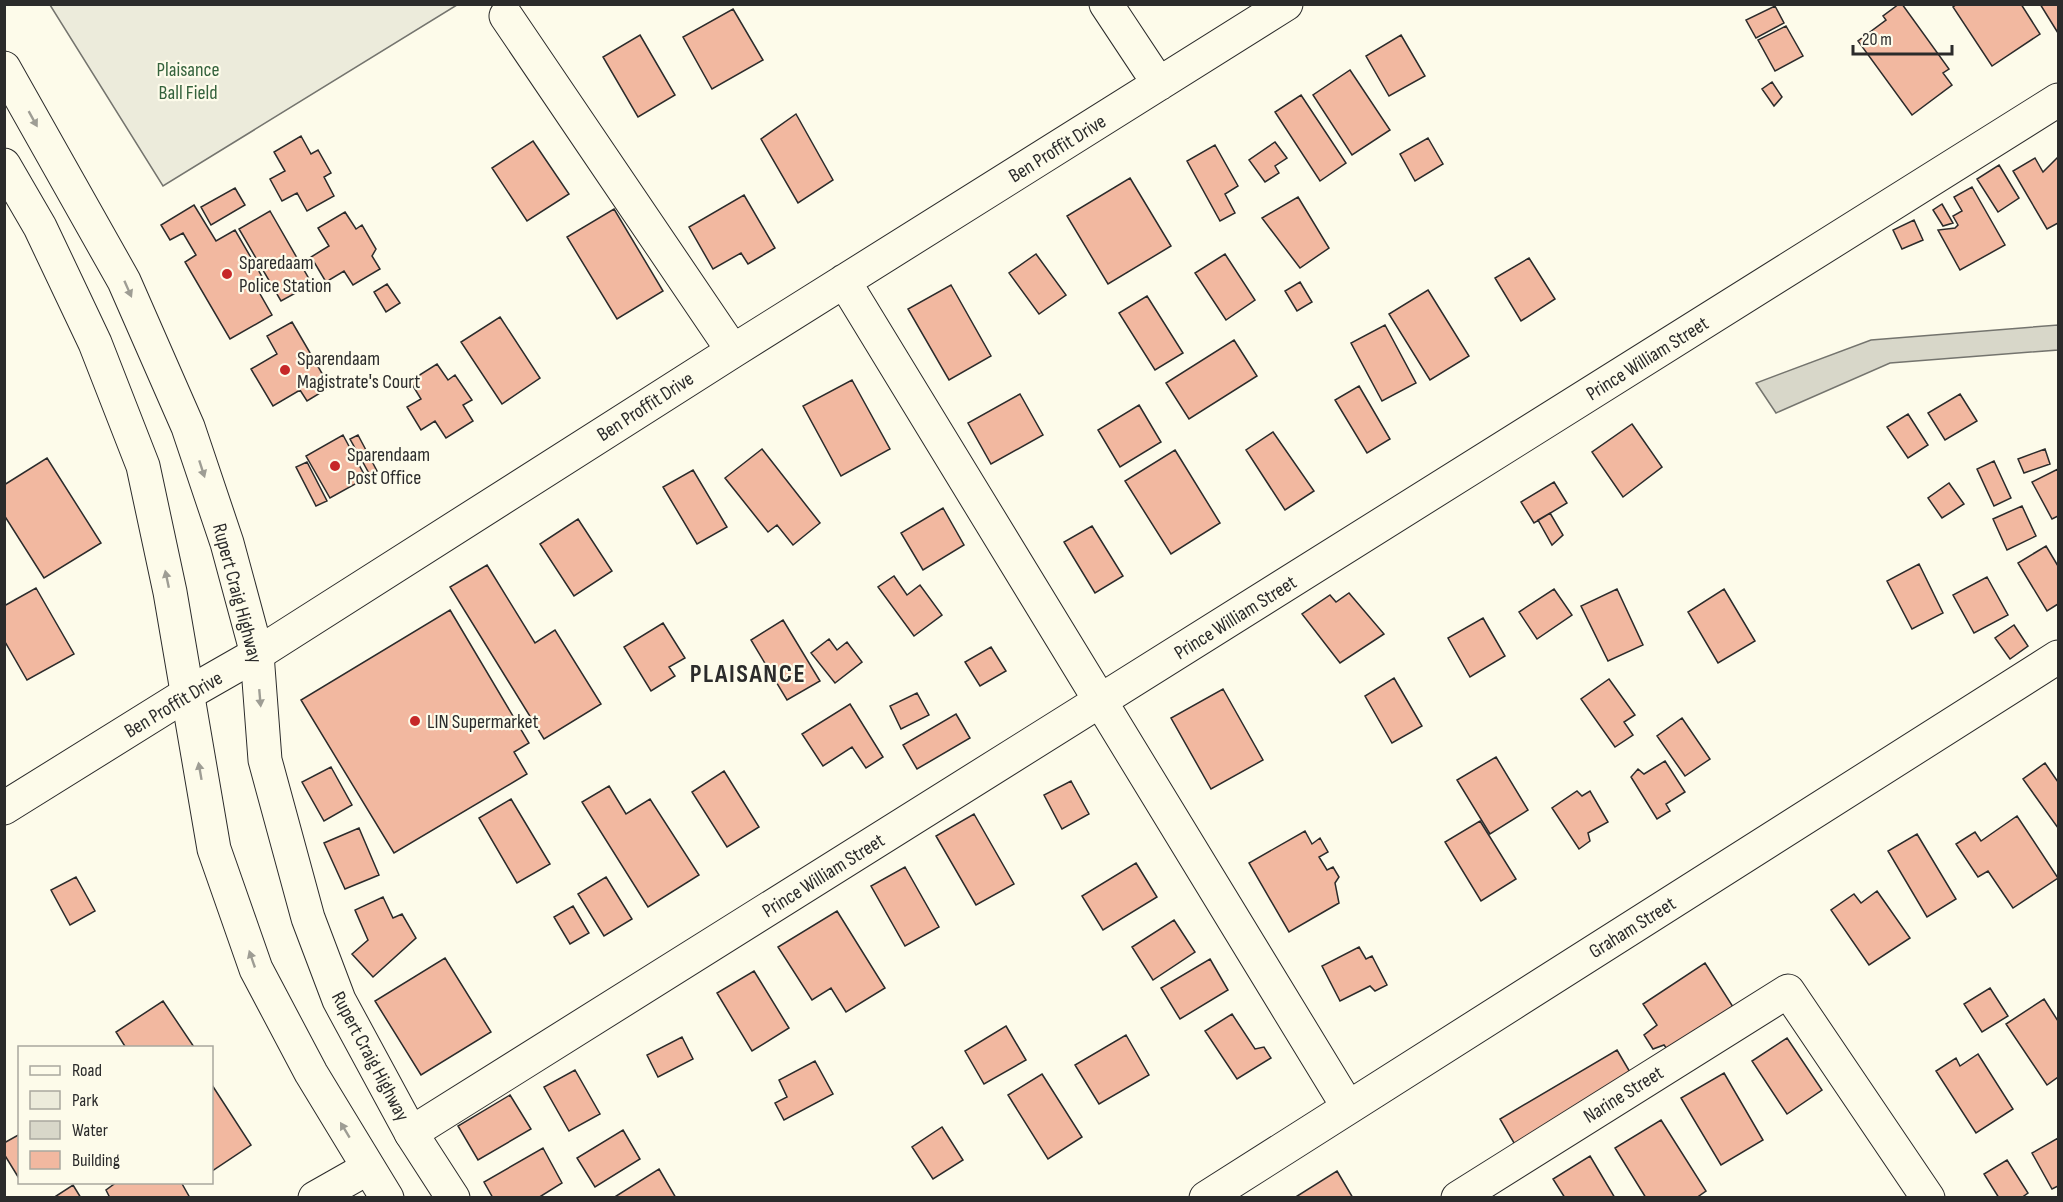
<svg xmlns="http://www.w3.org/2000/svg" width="2063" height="1202" viewBox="0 0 2063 1202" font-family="'Sofia Sans Condensed',sans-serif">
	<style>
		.green { fill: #ecebdb; stroke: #74746e; stroke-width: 1.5 }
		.water { fill: #d8d7c9; stroke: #74746e; stroke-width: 1.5 }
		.building { fill: #f2b8a0; stroke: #2b2b2b; stroke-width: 1.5 }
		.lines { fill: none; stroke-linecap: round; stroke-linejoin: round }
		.minor-casing { stroke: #2b2b2b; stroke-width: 35 }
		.major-casing { stroke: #2b2b2b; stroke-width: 35 }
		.minor { stroke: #fdfbea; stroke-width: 33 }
		.major { stroke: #fdfbea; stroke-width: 33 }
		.oneway { fill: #9e9d94 }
		.poi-dot { fill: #c62828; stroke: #fdfbea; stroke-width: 2 }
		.labels { text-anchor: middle; stroke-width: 4.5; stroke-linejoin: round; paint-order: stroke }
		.park-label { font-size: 20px; fill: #34623c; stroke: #fdfbea }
		.street-label { font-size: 20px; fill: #2b2b2b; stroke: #fdfbea }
		.poi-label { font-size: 20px; fill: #2b2b2b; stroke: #fdfbea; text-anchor: start }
		.district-label { font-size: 26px; font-weight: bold; letter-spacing: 1.5px; fill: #2b2b2b; stroke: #fdfbea }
	</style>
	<rect width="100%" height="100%" fill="#fdfbea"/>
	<path class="green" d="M50 5H457L163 186Z"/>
	<path class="water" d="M2058 325V350L1890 363 1776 413 1756 383 1871 340Z"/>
	<path class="building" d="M1899 4H1902L1949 69 1943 73 1952 85 1912 115 1858 41 1886 20 1883 16Z
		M1957 4H2021L2040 34 1992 66 1953 7Z
		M2040 4H2058V33Z
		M1775 6 1784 23 1756 38 1746 20Z
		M733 9 763 60 712 89 683 37Z
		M1786 26 1803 56 1775 71 1758 40Z
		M640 35 675 95 638 117 603 57Z
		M1401 35 1425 76 1389 96 1366 56Z
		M1350 70 1390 130 1352 155 1313 95Z
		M1772 82 1782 97 1774 106 1762 89Z
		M1301 95 1346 163 1320 181 1275 112Z
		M796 114 833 180 798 203 761 139Z
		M301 136 311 154 318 150 331 173 324 177 334 196 307 211 297 193 282 201 270 179 285 171 274 152Z
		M1428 138 1443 164 1415 181 1400 154Z
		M533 141 569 194 527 221 492 168Z
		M1275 142 1287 158 1275 166 1279 173 1265 182 1249 160Z
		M1215 145 1238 186 1225 194 1235 213 1220 221 1187 161Z
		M2035 158 2043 172 2057 158 2058 160V223L2047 229 2013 171Z
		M1999 165 2019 198 1998 212 1977 179Z
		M1130 178 1171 246 1108 284 1067 216Z
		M1972 187 2005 245 1960 270 1938 230 1955 228 1958 225 1953 216 1962 211 1954 197Z
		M235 188 245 205 211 225 201 207Z
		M744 195 775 248 748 264 741 253 713 269 689 227Z
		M1298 197 1329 248 1300 268 1262 218Z
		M1942 204 1953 223 1943 226 1933 210Z
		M194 205 216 241 235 230 268 287 259 292 272 315 230 339 185 262 196 255 183 233 170 240 161 225Z
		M614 209 663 291 617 319 567 237Z
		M270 211 312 284 281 301 239 229Z
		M345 212 356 229 362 225 376 249 372 256 380 269 353 285 344 271 326 282 311 257 329 246 318 228Z
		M1914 220 1923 240 1902 249 1893 230Z
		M1036 254 1066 295 1039 314 1009 273Z
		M1225 254 1255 300 1226 320 1195 273Z
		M1529 258 1555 299 1521 321 1495 278Z
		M1300 282 1312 302 1297 311 1285 291Z
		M387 284 400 303 386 312 374 292Z
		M951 285 991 356 949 380 908 309Z
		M1428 290 1469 356 1430 380 1389 314Z
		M1147 296 1183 353 1155 370 1119 313Z
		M500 317 540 378 502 404 461 342Z
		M292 322 330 387 307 401 300 390 273 406 251 369 277 354 267 336Z
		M1385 325 1416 383 1382 401 1351 343Z
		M1234 340 1257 376 1189 419 1166 383Z
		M437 364 448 380 455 375 472 400 463 405 473 421 446 438 435 421 421 430 407 407 421 399 410 381Z
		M852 380 890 449 841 476 803 406Z
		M1359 386 1390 439 1367 453 1335 400Z
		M1020 394 1043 435 991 464 968 423Z
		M1960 394 1977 421 1945 440 1928 413Z
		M1139 405 1161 442 1120 467 1098 430Z
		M1908 414 1928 445 1908 458 1887 427Z
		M1632 424 1662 467 1623 497 1592 452Z
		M1273 432 1314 491 1285 510 1246 450Z
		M343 435 366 478 330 498 306 456Z
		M358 435 377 471 370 475 350 439Z
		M762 449 820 523 793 545 777 525 768 532 725 478Z
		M2045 449 2050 464 2024 473 2018 459Z
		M1175 450 1220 523 1171 554 1125 481Z
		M47 458 101 543 44 578 4 515V485Z
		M1994 461 2011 498 1994 506 1977 469Z
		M307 462 327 501 316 506 296 467Z
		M2058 469V516L2052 519 2032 482Z
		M693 470 727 527 697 544 663 487Z
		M1554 482 1567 503 1534 523 1521 502Z
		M1949 483 1964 504 1942 518 1928 498Z
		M2022 506 2036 536 2007 550 1993 519Z
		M943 508 964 545 923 570 901 533Z
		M1550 513 1563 535 1552 545 1538 520Z
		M578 519 612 571 574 596 540 544Z
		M1092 526 1123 576 1095 593 1064 542Z
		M2046 546 2058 566V604L2047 611 2018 563Z
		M1919 564 1943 613 1912 629 1887 581Z
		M487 565 535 643 555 630 601 704 544 739 450 587Z
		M894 576 907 595 920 585 942 615 914 636 878 587Z
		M1987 577 2008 615 1974 633 1953 595Z
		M36 588 74 654 27 680 4 640V606Z
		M1554 589 1572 615 1537 639 1519 612Z
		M1617 589 1643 645 1608 661 1581 606Z
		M1724 589 1755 641 1718 663 1688 612Z
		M1349 593 1384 634 1340 663 1302 614 1330 595 1336 602Z
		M450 610 529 743 514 752 527 774 394 853 301 700Z
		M1483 618 1505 656 1470 677 1448 638Z
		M783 620 820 681 787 700 751 640Z
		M663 623 685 658 669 667 675 676 651 691 624 647Z
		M2014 625 2028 646 2010 659 1995 638Z
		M829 639 837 650 847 642 862 662 835 683 811 653Z
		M991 647 1006 671 980 686 965 662Z
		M1394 678 1422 726 1392 743 1365 696Z
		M1609 679 1635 715 1624 722 1633 735 1615 747 1581 699Z
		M1223 689 1263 760 1211 789 1171 718Z
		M917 693 929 715 901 729 890 706Z
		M850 704 883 757 866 768 852 747 823 766 802 734Z
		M956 714 970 738 917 769 903 745Z
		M1682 718 1710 759 1685 776 1657 736Z
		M1496 757 1528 810 1490 834 1457 780Z
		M1665 761 1685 792 1666 804 1670 811 1657 819 1631 777 1638 769 1644 774Z
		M2045 763 2058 782V828L2023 779Z
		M331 767 352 805 324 821 302 782Z
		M724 771 759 827 727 847 692 792Z
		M1071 781 1089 814 1062 829 1044 795Z
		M609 786 626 814 650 799 699 875 648 907 582 802Z
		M1577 791 1582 796 1590 791 1608 822 1588 833 1590 841 1579 849 1552 808Z
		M511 799 550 864 517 883 479 818Z
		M974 814 1014 884 976 905 936 836Z
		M2017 816 2058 878 2013 908 1988 871 1978 877 1956 844 1975 832 1981 841Z
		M1480 821 1516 879 1481 901 1445 842Z
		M359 828 379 875 345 889 324 843Z
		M1305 831 1312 844 1320 838 1328 852 1319 857 1327 870 1333 867 1339 877 1335 883 1339 903 1289 932 1249 863Z
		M1917 834 1956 899 1927 917 1888 851Z
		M1136 863 1157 897 1103 930 1082 896Z
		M905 867 939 927 905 946 871 886Z
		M76 877 95 911 70 925 51 890Z
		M606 877 632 919 604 936 578 894Z
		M1877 891 1910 938 1869 965 1831 910 1854 894 1861 903Z
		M383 897 393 918 402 914 416 938 373 977 352 954 368 940 355 910Z
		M573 906 589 933 570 944 554 917Z
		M837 911 885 988 846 1012 831 988 812 1000 778 947Z
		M1174 920 1195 952 1153 980 1132 947Z
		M1359 947 1366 959 1372 956 1387 985 1375 991 1370 986 1340 1001 1322 966Z
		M445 958 491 1032 421 1075 375 1001Z
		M1210 959 1228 990 1180 1019 1161 988Z
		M1705 963 1735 1010 1670 1053 1664 1045 1653 1049 1644 1035 1657 1025 1643 1004Z
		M754 971 789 1028 752 1051 717 993Z
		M1990 988 2008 1016 1982 1032 1964 1004Z
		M2044 999 2058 1021V1077L2047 1085 2006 1024Z
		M163 1001 194 1047 126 1048 116 1032Z
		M1232 1014 1255 1049 1264 1047 1271 1058 1237 1079 1205 1031Z
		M1006 1026 1026 1060 984 1084 965 1051Z
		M1126 1035 1149 1075 1099 1104 1075 1065Z
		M682 1037 693 1059 658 1077 647 1055Z
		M1787 1038 1822 1090 1787 1114 1752 1061Z
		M1617 1050 1634 1079 1517 1148 1500 1119Z
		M1978 1054 2013 1109 1976 1133 1936 1071 1956 1058 1960 1066Z
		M815 1061 833 1094 784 1120 775 1103 787 1097 779 1080Z
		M575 1070 600 1114 569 1131 544 1087Z
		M1724 1073 1763 1140 1721 1165 1681 1098Z
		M1042 1074 1082 1137 1048 1159 1008 1095Z
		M212 1085 251 1145 212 1171Z
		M510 1095 531 1129 478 1160 458 1126Z
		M1661 1120 1706 1191 1696 1198H1646L1615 1148Z
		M942 1127 963 1160 933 1179 912 1147Z
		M623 1130 640 1159 595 1187 577 1158Z
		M20 1134V1180L4 1154V1143Z
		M2058 1138V1186L2052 1189 2032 1153Z
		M543 1148 562 1183 538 1198H493L484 1182Z
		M1590 1156 1615 1198H1565L1553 1179Z
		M2007 1160 2028 1193 2021 1198H1999L1984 1174Z
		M659 1169 676 1198H613Z
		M1337 1171 1353 1198H1294Z
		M117 1182H181L190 1198H110L106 1190Z
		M73 1185 81 1198H53Z"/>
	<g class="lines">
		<defs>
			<path id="minor" d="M1106 4 1159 84
				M506 16 733 351
				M844 281 1348 1107
				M4 808 187 694 257 654 733 351 1286 4
				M411 1133 2058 100
				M315 1198 368 1168
				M1206 1198 2058 657
				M1458 1198 1788 991 1928 1198"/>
			<path id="major" d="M4 68 124 281 188 427 227 543 257 654 265 760 308 918 339 1000 411 1133 453 1198
				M4 165 40 227 95 343 143 466 170 592 214 849 256 969 311 1073 387 1198"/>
		</defs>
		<use href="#minor" class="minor-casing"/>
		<use href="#major" class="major-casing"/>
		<use href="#minor" class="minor"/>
		<use href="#major" class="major"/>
	</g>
	<defs><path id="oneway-solid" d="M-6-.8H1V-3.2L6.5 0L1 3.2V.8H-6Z" transform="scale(1.5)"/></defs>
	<g class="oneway">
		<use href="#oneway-solid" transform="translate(33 119) rotate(61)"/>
		<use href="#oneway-solid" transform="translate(128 289) rotate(66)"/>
		<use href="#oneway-solid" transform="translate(202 469) rotate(72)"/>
		<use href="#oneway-solid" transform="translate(167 579) rotate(-102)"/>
		<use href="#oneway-solid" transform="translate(260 698) rotate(85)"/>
		<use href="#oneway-solid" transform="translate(200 771) rotate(-100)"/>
		<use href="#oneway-solid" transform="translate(252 959) rotate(-109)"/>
		<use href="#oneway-solid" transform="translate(345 1130) rotate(-121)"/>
	</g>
	<g class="poi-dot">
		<circle cx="227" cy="274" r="6"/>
		<circle cx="285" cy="370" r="6"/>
		<circle cx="335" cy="466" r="6"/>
		<circle cx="415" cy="721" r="6"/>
	</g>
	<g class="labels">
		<g class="park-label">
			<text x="188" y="76">Plaisance<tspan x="188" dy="23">Ball Field</tspan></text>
		</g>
		<g class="street-label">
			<text transform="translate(1057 148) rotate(-32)" y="7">Ben Proffit Drive</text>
			<text transform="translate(1647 358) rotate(-32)" y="7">Prince William Street</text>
			<text transform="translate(645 406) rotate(-33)" y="7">Ben Proffit Drive</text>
			<text transform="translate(238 593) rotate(75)" y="7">Rupert Craig Highway</text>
			<text transform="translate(1235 617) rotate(-32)" y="7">Prince William Street</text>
			<text transform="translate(173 704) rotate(-31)" y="7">Ben Proffit Drive</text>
			<text transform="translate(823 875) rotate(-32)" y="7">Prince William Street</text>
			<text transform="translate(1632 927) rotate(-32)" y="7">Graham Street</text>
			<text transform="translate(371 1056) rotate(62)" y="7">Rupert Craig Highway</text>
			<text transform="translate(1623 1094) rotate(-32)" y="7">Narine Street</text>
		</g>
		<g class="poi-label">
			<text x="239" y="269">Sparedaam<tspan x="239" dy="23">Police Station</tspan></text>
			<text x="297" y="365">Sparendaam<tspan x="297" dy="23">Magistrate's Court</tspan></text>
			<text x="347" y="461">Sparendaam<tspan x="347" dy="23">Post Office</tspan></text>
			<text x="427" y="728">LIN Supermarket</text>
		</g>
		<g class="district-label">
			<text x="748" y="682">PLAISANCE</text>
		</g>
	</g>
	<rect width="2063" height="1202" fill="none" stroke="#2b2b2b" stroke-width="12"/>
	<rect x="18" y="1046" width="195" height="138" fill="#fdfbea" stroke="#a9a89e" stroke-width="1.5"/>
	<rect x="30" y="1066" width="30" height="9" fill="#fdfbea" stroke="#a9a89e" stroke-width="1.5"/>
	<text x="72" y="1076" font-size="18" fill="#2b2b2b">Road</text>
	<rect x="30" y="1091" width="30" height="18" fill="#ecebdb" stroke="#a9a89e" stroke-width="1.5"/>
	<text x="72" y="1106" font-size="18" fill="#2b2b2b">Park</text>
	<rect x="30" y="1121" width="30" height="18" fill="#d8d7c9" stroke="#a9a89e" stroke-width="1.5"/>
	<text x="72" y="1136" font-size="18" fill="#2b2b2b">Water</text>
	<rect x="30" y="1151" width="30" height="18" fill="#f2b8a0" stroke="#a9a89e" stroke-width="1.5"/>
	<text x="72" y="1166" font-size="18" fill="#2b2b2b">Building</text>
	<path d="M1853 45v9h99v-9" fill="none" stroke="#2b2b2b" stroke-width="3"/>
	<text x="1862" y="45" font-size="18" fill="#2b2b2b" stroke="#fdfbea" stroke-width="4.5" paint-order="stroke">20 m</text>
</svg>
